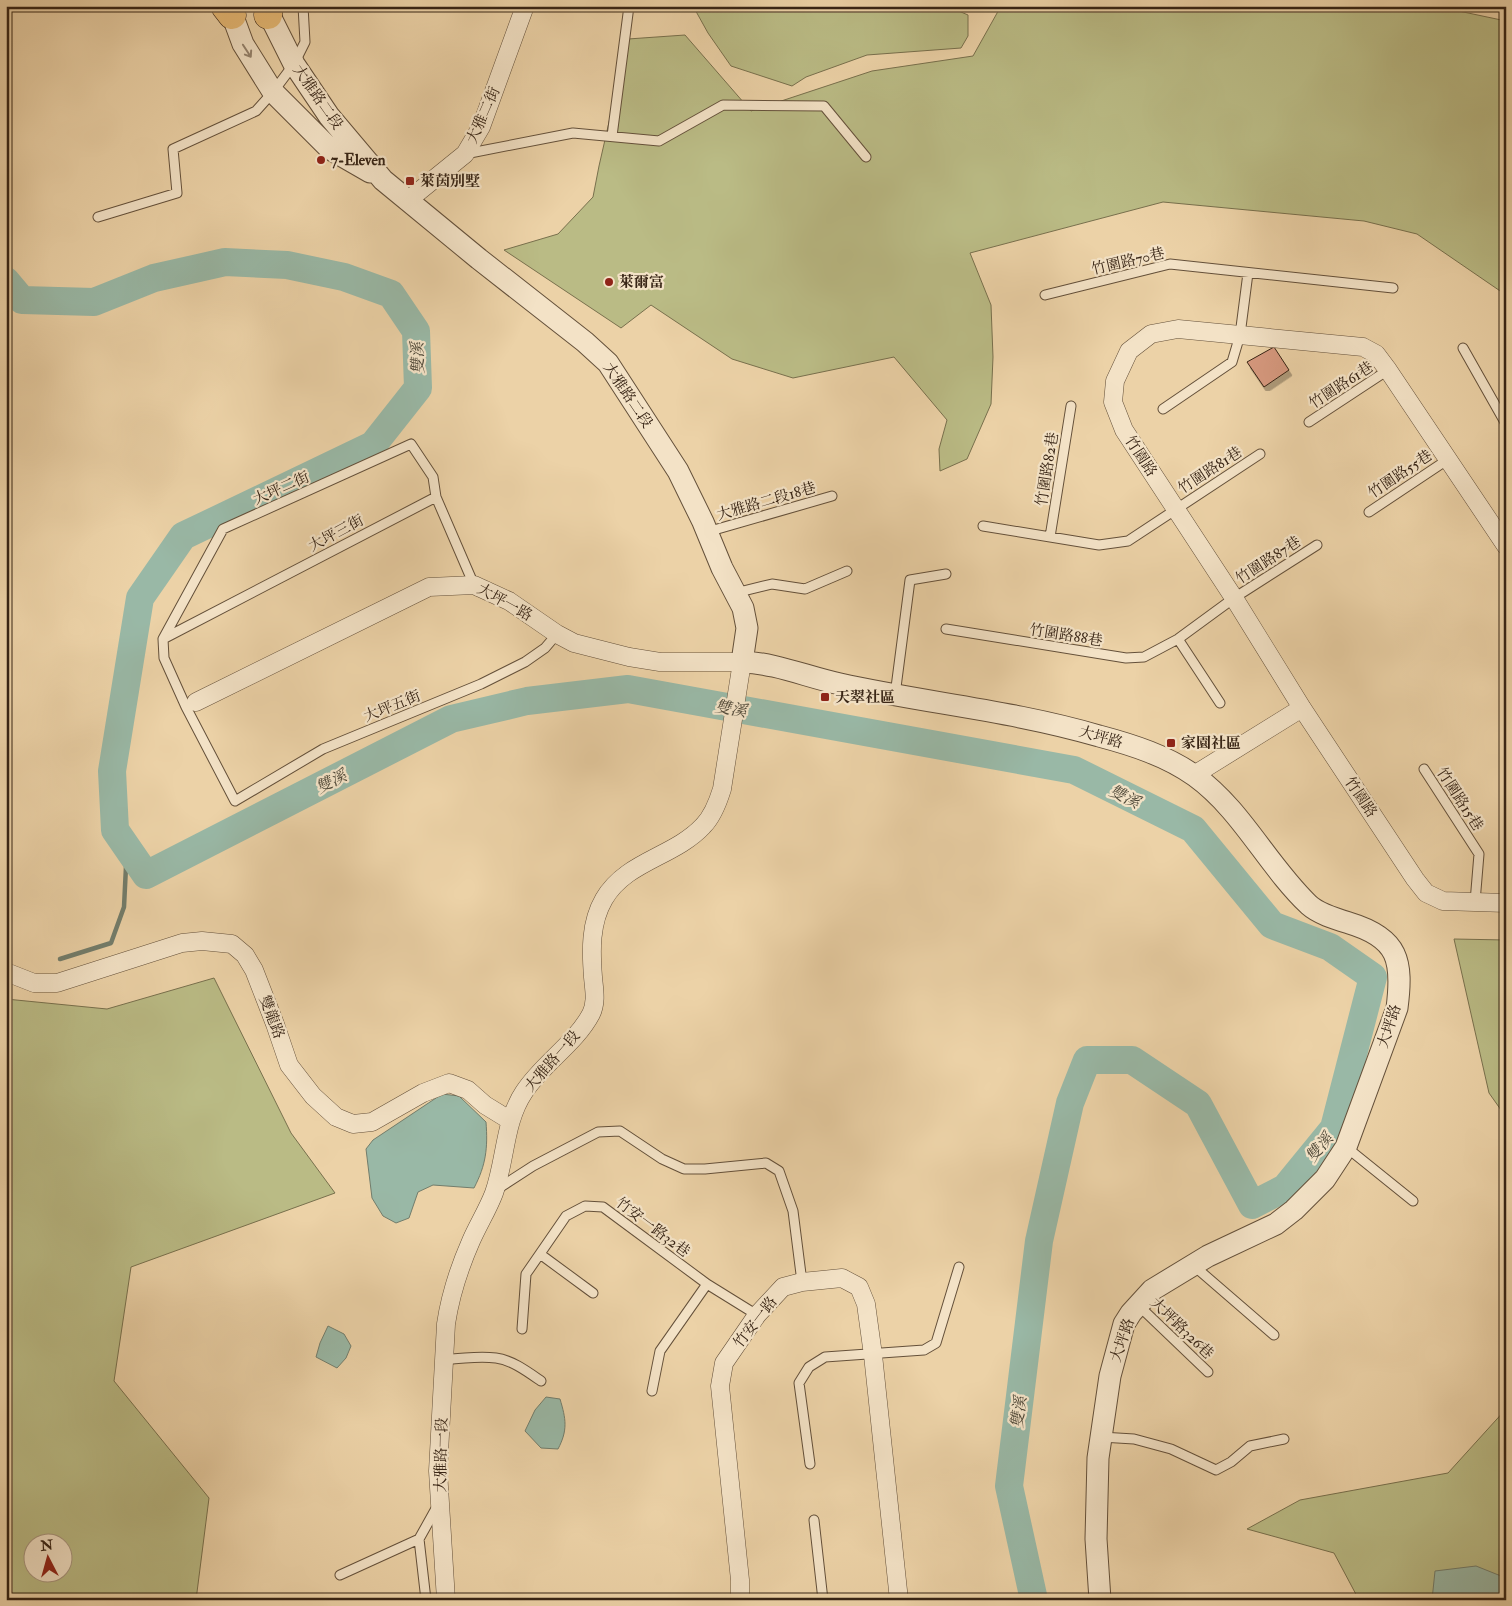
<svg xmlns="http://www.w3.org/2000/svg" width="1512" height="1606" viewBox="0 0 1512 1606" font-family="'IM FELL Double Pica','Noto Serif TC',serif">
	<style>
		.green { fill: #babb85; stroke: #78704d; fill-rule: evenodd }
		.water { fill: #99b8a6; stroke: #727d6c }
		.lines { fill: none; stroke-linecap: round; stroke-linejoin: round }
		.stream { stroke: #727d6c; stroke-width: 4.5 }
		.river { stroke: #99b8a6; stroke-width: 28 }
		.building { fill: #d7997f; stroke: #372415; filter: url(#shadow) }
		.service-casing { stroke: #64503a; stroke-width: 11 }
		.minor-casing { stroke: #64503a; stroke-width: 19 }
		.tertiary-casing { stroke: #64503a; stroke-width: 23 }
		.motorway-casing { stroke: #372415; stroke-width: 29 }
		.service { stroke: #f3e2c6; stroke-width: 9 }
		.minor { stroke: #f3e2c6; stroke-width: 18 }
		.tertiary { stroke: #f3e2c6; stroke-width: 21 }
		.motorway { stroke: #e6b974; stroke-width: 28 }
		.oneway { stroke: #95836e }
		.poi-dot { fill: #8f2418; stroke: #f3e2c6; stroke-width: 2 }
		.labels { text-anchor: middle; stroke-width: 4.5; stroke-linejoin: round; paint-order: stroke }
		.street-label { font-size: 15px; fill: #372415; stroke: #f3e2c6 }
		.poi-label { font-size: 15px; font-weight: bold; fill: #372415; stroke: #f3e2c6; text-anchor: start }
		.water-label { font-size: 16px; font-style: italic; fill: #504939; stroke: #f3e2c6 }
	</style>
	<defs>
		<filter id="shadow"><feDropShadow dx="3" dy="5.5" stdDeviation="0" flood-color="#0004"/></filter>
	</defs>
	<rect width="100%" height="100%" fill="#ecd2a7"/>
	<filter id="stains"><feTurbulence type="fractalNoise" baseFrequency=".004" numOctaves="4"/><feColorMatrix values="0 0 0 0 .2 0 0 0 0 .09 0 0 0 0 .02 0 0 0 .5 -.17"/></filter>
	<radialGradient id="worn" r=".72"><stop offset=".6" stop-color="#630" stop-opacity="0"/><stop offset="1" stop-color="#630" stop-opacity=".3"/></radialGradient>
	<path class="green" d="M693 6H947L968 15V36L961 48 867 55 806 77 792 86 731 66 708 33Z
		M1001 6H1435L1506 21V295L1417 234 1364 221 1163 202 970 253 991 305 993 357 991 404 967 459 940 471 939 449 947 420 894 357 793 378 732 359 651 305 621 328 504 250 558 234 593 197 599 166 628 39 685 35 751 111 872 71 973 56Z
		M1454 939 1506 940V1117L1489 1093Z
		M214 978 291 1133 335 1193 131 1267 114 1381 209 1498 196 1600H6V999L107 1009ZM32 1544H62V1574H32Z
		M1506 1409V1600H1359L1334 1553 1247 1529 1300 1500 1448 1473Z"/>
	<path class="water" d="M442 1094 459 1096 486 1122C488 1148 486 1165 474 1188L433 1185 418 1192 409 1218 396 1223 383 1216 372 1198 366 1149 373 1140Z
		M328 1326 344 1334 351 1346 346 1358 337 1368 316 1357 320 1343Z
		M546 1397 560 1399C566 1419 568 1430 558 1449L541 1448 525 1431 535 1410Z
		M1476 1566 1506 1578V1600H1432L1435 1571Z"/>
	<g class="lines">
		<path class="stream" d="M60 959 111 943 124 907 127 846"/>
		<path class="river" d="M6 281 22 300 94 302 154 278 225 262 287 265 344 277 391 294 416 331 418 388 373 445 183 536 140 598 112 771 115 830 146 875 451 719 527 701 628 689 1074 770 1193 829 1272 925 1330 947 1373 977 1334 1128 1285 1188 1252 1205 1198 1104 1132 1060H1087L1070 1103 1039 1241 1009 1486 1034 1600"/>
	</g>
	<path class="building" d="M1274 347 1289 370 1264 387 1247 362Z"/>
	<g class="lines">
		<defs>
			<path id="service" d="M612 136 629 6
				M465 154 573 133 659 141 723 105 824 106 866 157
				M98 217 177 193 173 149 256 111 273 92 294 64 305 42 303 6
				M1045 295 1170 264 1393 288
				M1463 348 1506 424
				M1163 409 1232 362 1240 335 1248 273
				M1309 422 1388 370
				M1369 512 1447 460
				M983 526 1099 545 1128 541 1260 454
				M707 532 832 496
				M1050 537 1071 406
				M735 593 772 584 805 589 847 571
				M946 629 1126 658 1144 657 1178 639 1234 598 1317 545
				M163 639 436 497 474 585
				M163 639 223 529 411 444 433 477 436 497
				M163 639 164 658 186 707 190 705
				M1178 639 1220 703
				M895 695 910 580 946 574
				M186 707 235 801 323 749 481 684 525 662 545 648 557 634
				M1424 769 1479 854 1475 902
				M1346 1147 1413 1201
				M496 1190 533 1166 598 1132 620 1131 662 1159 684 1169H705L766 1163 779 1171 793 1211 802 1282
				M540 1254 593 1293
				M1193 1265 1274 1335
				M1138 1305 1208 1372
				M522 1329 526 1274 566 1216 585 1206 603 1207 707 1284 757 1315
				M444 1360C461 1358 478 1356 496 1358 512 1360 528 1372 541 1381
				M652 1391 660 1351 707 1284
				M1101 1437 1134 1439 1171 1449 1216 1470 1231 1462 1250 1446 1284 1439
				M810 1464 799 1383 809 1367 825 1357 924 1350 936 1343 959 1267
				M814 1520 823 1600
				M419 1539 426 1600
				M340 1575 419 1539 438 1505"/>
			<path id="minor" d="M407 201 465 154 481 127 525 6
				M1506 546 1388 370 1376 354 1363 347 1178 329 1151 334 1129 351 1115 381 1113 402 1124 430 1234 598 1302 708 1415 879 1426 893 1443 901 1506 903
				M196 702 429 587 474 585 509 601 557 634 574 643 629 657 660 662H742L722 789C718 802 713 816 703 826 674 857 626 861 604 899 590 923 591 951 593 977 594 989 597 1002 591 1014 575 1044 543 1063 524 1092 504 1122 506 1159 494 1193 488 1209 478 1225 471 1241 460 1266 450 1297 446 1324L438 1471 446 1600
				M1194 775 1302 708
				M6 972 34 983H57L182 943 202 941 232 944 245 955 254 970 275 1024 289 1065 313 1096 336 1117 353 1124 372 1122 423 1093 449 1083 468 1090 485 1105 511 1121
				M740 1600V1580L720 1386 724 1363 757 1315 783 1287 802 1282 842 1278 859 1287 866 1304 873 1355 899 1600"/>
			<path id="tertiary" d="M229 6 243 44 273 92 330 149 370 172
				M265 6 294 64 329 116 383 180 479 259 585 342 608 363 678 471 703 522 722 568 743 608 747 628 742 662C776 663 807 677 840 684 926 703 1014 711 1099 736 1133 745 1167 756 1195 776 1242 810 1267 865 1309 905 1319 914 1336 919 1349 923 1399 938 1403 961 1397 1008L1346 1147 1325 1179 1294 1210 1276 1224 1208 1256 1152 1290 1131 1313 1124 1324 1110 1376 1098 1458 1096 1539 1100 1600"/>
			<path id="motorway" d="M225 6 232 15
				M268 15 269 6"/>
		</defs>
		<use href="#service" class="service-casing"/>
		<use href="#minor" class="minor-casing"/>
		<use href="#tertiary" class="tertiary-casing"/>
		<use href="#motorway" class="motorway-casing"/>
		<use href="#service" class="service"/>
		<use href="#minor" class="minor"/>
		<use href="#tertiary" class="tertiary"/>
		<use href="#motorway" class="motorway"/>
	</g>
	<defs><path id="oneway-shaft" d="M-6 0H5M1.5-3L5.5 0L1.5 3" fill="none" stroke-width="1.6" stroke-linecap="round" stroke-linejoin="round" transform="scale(1.25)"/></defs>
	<use class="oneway" href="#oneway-shaft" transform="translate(247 51) rotate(57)"/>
	<g class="poi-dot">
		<circle cx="321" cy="160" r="5"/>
		<rect x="405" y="176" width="10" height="10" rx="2.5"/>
		<circle cx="609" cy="282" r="5"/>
		<rect x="820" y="692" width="10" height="10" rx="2.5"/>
		<rect x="1166" y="738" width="10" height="10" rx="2.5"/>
	</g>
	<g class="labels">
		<g class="street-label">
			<text transform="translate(318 97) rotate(55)" y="5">大雅路二段</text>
			<text transform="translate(483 115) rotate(-66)" y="5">大雅二街</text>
			<text transform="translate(1128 261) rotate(-13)" y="5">竹圍路70巷</text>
			<text transform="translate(1341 385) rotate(-33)" y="5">竹圍路61巷</text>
			<text transform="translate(628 395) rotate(56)" y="5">大雅路二段</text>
			<text transform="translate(1141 456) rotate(57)" y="5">竹園路</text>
			<text transform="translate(1047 469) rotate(-81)" y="5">竹圍路82巷</text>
			<text transform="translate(1210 470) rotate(-33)" y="5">竹圍路81巷</text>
			<text transform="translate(1400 474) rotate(-34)" y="5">竹圍路55巷</text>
			<text transform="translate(281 488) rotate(-24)" y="5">大坪二街</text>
			<text transform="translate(766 501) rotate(-16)" y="5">大雅路二段18巷</text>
			<text transform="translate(336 533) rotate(-28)" y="5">大坪三街</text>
			<text transform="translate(1268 560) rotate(-33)" y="5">竹圍路87巷</text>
			<text transform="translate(505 602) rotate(29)" y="5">大坪一路</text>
			<text transform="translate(1066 635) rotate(9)" y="5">竹圍路88巷</text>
			<text transform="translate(392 706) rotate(-22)" y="5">大坪五街</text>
			<text transform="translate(1101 737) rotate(16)" y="5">大坪路</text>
			<text transform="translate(1361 797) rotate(56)" y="5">竹園路</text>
			<text transform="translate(1460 799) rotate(57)" y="5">竹圍路15巷</text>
			<text transform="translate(272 1017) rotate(69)" y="5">雙龍路</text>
			<text transform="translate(1389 1026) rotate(-72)" y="5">大坪路</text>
			<text transform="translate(552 1061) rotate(-49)" y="5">大雅路一段</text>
			<text transform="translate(653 1227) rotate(37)" y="5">竹安一路32巷</text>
			<text transform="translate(755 1322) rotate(-52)" y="5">竹安一路</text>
			<text transform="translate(1182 1328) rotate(44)" y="5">大坪路326巷</text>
			<text transform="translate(1122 1340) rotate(-71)" y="5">大坪路</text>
			<text transform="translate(441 1455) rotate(-89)" y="5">大雅路一段</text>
		</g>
		<g class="poi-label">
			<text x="331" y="165">7-Eleven</text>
			<text x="420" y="186">萊茵別墅</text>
			<text x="619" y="287">萊爾富</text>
			<text x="835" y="702">天翠社區</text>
			<text x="1181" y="748">家園社區</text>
		</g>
		<g class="water-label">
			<text transform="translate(417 358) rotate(-92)" y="6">雙溪</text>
			<text transform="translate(731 708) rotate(10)" y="6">雙溪</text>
			<text transform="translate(331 781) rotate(-27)" y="6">雙溪</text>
			<text transform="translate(1125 796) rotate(26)" y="6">雙溪</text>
			<text transform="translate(1319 1147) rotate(-50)" y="6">雙溪</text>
			<text transform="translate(1018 1412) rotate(-83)" y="6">雙溪</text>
		</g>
	</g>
	<rect width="1512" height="1606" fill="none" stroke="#ecd2a7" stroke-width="25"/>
	<rect x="8" y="8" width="1497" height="1591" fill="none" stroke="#372415" stroke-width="2.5"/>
	<rect x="12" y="12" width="1487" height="1581" fill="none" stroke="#372415"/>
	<g transform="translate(48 1558) rotate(354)"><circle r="24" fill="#f3e2c6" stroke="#a8967f"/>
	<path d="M0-4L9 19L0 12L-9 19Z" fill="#8f2418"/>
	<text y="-8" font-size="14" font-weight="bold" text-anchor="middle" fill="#372415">N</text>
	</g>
	<rect width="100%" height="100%" filter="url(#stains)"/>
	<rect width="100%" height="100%" fill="url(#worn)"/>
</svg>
